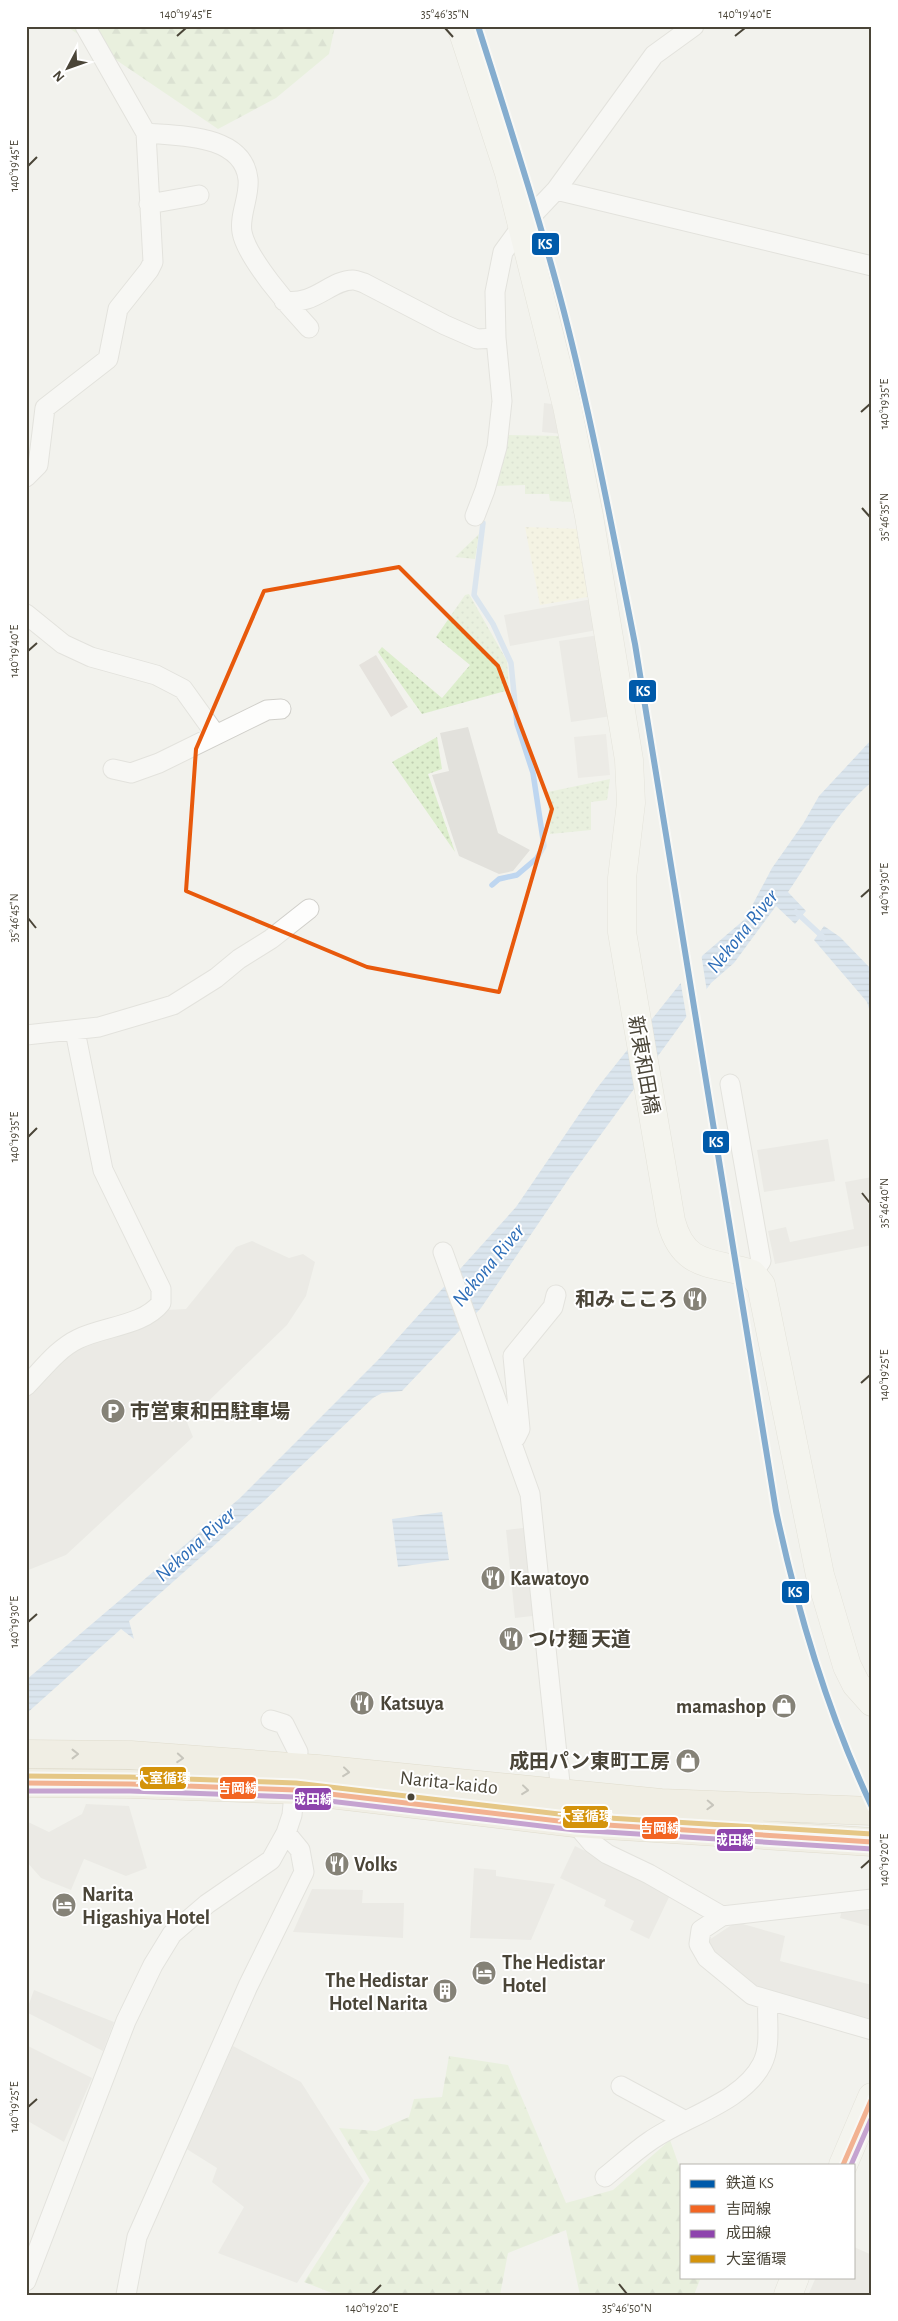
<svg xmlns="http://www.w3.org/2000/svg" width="898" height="2321" viewBox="0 0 898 2321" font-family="'Alegreya Sans','Noto Sans JP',sans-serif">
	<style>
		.industrial { fill: #e5e2dd }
		.green { fill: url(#green-dots) }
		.forest { fill: url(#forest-firs) }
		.sand { fill: url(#sand-dots) }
		.parking { fill: #e2e1dc }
		.water { fill: url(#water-rules) }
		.pier { fill: #f2f2ed }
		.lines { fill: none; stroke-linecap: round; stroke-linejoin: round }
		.stream { stroke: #bed6f0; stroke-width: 5.5 }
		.street-casing { stroke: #d0cfca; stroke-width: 21 }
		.secondary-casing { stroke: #d2d0c4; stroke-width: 29 }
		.highway-casing { stroke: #cac2a8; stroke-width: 29 }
		.street { stroke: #fdfdfc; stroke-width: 19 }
		.secondary { stroke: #f7f6f0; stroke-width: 28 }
		.highway { stroke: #ede9da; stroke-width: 28 }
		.bus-1-casing { stroke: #fff; stroke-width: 9 }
		.bus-2-casing { stroke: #fff; stroke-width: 9 }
		.bus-3-casing { stroke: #fff; stroke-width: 9 }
		.bus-1 { stroke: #f26522; stroke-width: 5 }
		.bus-2 { stroke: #8e44ad; stroke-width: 5 }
		.bus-3 { stroke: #d4930b; stroke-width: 5 }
		.rail-1-casing { stroke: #fff; stroke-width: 10 }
		.rail-1 { stroke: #005aaa; stroke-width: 6 }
		.oneway { stroke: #938f81 }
		.marked { fill: none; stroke: #e8590c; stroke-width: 4; stroke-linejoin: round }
		.ticks { fill: none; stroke: #4a4538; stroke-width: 2 }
		.bus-dot { fill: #4a4538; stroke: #fff; stroke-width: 2 }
		.labels { text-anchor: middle; stroke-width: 4; stroke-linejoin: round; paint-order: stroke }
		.street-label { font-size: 20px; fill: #4a4538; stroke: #fff }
		.poi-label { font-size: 20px; font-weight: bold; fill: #4a4538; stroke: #fff; text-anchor: start }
		.water-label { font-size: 21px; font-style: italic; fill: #2e6eb8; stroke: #fff }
		.line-badge { stroke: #fff; stroke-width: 2 }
		.badge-label { font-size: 14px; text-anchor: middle; font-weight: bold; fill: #fff }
		.neatline { fill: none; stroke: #4a4538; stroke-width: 2 }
		.ticks-label { font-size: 12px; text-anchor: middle; fill: #4a4538 }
	</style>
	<defs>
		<pattern id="green-dots" width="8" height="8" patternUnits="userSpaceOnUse" patternTransform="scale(1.25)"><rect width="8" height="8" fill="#ddeecd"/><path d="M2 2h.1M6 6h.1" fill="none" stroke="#bfcdb1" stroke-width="1.8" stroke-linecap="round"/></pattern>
		<pattern id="forest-firs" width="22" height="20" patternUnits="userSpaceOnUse" patternTransform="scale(1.25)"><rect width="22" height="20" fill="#ddeecd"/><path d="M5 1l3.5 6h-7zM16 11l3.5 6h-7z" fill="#bfcdb1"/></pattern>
		<pattern id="sand-dots" width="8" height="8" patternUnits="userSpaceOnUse" patternTransform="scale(1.25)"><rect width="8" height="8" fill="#f6f3d8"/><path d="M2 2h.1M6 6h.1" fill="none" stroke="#d4d2ba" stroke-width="1.8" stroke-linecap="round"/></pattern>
		<pattern id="water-rules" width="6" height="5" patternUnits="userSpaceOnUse" patternTransform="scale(1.25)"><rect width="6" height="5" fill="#bed6f0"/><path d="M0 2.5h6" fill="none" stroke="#9cafc3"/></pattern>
	</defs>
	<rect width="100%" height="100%" fill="#f2f2ed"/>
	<path class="industrial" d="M376 655 408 707 391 717 359 665Z
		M606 734 610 775 578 778 574 737Z"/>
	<path class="green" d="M508 435 563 436 574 502 550 501 549 494H525V485L496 486Z
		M479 534 475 559 455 557Z
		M469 594 507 661 509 690 422 714 378 652 382 647 442 698 470 665 436 637 465 595Z
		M437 737 442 769 428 774 455 852 392 762Z
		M610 779 607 800 591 802V830L550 834 548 792Z"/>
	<path class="forest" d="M66 26H335L329 54 276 98 218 129Z
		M449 2056 508 2065 566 2203 613 2190 670 2140 682 2174V2277H701L694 2295H580L566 2230 508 2253 500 2295H337L304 2282 370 2180 339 2128 376 2131 409 2117 414 2099 442 2097Z"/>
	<path class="sand" d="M525 527 579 529 593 596 540 605Z"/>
	<path class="parking" d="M544 403 559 405 563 434 542 432Z
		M592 599 597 630 510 646 504 615Z
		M599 635 612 716 571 722 559 641Z
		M468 727 498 833 530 850 513 871 499 874 459 856 432 775 449 771 440 733Z
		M828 1139 835 1181 764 1192 757 1150Z
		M872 1177V1245L775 1264 768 1231 786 1227 790 1242 854 1229 845 1182Z
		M252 1241 289 1258 303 1254 315 1262 306 1296 287 1325 187 1422 193 1437 66 1555 26 1571V1399L70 1352 166 1310 186 1309 236 1247Z
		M531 1527 541 1615 515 1618 506 1530Z
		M86 1804 129 1806 147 1868 126 1876 84 1859 71 1890 41 1878 26 1861V1821L49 1832 82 1814Z
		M575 1846 671 1893 649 1939 630 1930 634 1921 604 1906 606 1900 560 1878Z
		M474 1868 496 1870V1876L555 1884 531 1940 470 1938Z
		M312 1889 363 1890 362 1903H404L403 1938 293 1932Z
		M872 1909V1927L840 1918 842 1910Z
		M736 1922 785 1936 780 1961 872 1985V2019L755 1988 719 1962 706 1942Z
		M34 1990 114 2022 103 2051 26 2012Z
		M26 2045 92 2078 64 2142 26 2120Z
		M233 2046 301 2082 364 2181 297 2283 218 2253 244 2207 212 2182 217 2168 185 2148Z
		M854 2247 872 2255V2295L809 2293 816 2277H854Z"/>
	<path class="water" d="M872 739V782C836 811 814 855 788 892L806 911 795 924 776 906 734 963 711 983 570 1177 481 1308 402 1391 382 1393 373 1398 264 1501 129 1621 134 1639 121 1629 26 1714V1680L240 1498 378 1360 516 1207 597 1088 703 955 745 919 772 868 803 824 819 796Z
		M824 926 840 937 872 970V1019L867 1002 814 940Z
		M442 1512 449 1560 398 1567 392 1519Z"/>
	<path class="pier" d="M701 953 707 992 687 1020 680 979Z"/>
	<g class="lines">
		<path class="stream" d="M483 523 474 595 493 624 511 663 517 724 533 773 544 846 537 858 517 875 499 879 492 885
			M796 912 824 938"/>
		<defs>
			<path id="street" d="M146 133C179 136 243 134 248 179 250 196 239 215 242 232 246 257 291 309 309 328
				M556 190 872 266
				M149 204 199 195
				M284 301C315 306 330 280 353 280 356 280 361 282 364 283L445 325 477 339 496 338
				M26 477 38 465 45 408 108 359 118 309 149 270 153 262 146 133 85 26
				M475 516 485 490 497 447 502 401 496 338 495 292 503 252 522 226 556 190 654 55 694 26
				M26 614 63 644 91 657 156 675 183 689 216 735
				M113 769 131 773 159 763 267 710 281 709
				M26 1035 99 1027 173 1005 216 978 239 959 271 939 309 909
				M730 1084 761 1261 752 1274
				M443 1252 530 1494 560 1783 575 1823 592 1843 607 1854 649 1874 722 1916
				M26 1386C42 1370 57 1349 78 1339 104 1326 143 1326 161 1303V1289L103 1170 75 1031
				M512 1441 516 1437 520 1429 513 1356 553 1307 556 1295
				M872 1899 722 1916 701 1930 699 1944 707 1958 752 1995 872 2030
				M621 2086 684 2120
				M605 2177C620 2165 634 2152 650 2141 684 2117 743 2102 762 2064 772 2045 766 2020 768 2000
				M26 2281 126 2021 153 1965 172 1934 207 1904 271 1860 286 1833 292 1815 298 1752 284 1724 271 1720
				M126 2295 137 2237 248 1986 304 1872 300 1850 286 1833"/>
			<path id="secondary" d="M461 26 509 173 567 406 589 516 629 760 631 803 622 878V932L671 1221C684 1270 714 1261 752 1274L761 1285 820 1575 847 1666 856 1684 872 1702
				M843 2165 872 2097
				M788 2295 795 2277"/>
			<path id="highway" d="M26 1754 131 1755 318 1769 661 1803 872 1811
				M26 1783 130 1784 296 1790 575 1823 872 1842"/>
		</defs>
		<use href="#street" class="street-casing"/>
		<use href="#secondary" class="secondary-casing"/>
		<use href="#highway" class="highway-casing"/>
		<use href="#street" class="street"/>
		<use href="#secondary" class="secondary"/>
		<use href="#highway" class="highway"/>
		<defs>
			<path id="bus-1" d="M26 1783 130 1784 296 1790 575 1823 872 1842
				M843 2165 872 2098"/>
			<path id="bus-2" d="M26 1791H130L295 1797 575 1830 872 1849
				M851 2165 872 2117"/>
			<path id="bus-3" d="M26 1776 130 1777 296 1783 576 1816 872 1834"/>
		</defs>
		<use href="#bus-1" class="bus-1-casing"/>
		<use href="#bus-2" class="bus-2-casing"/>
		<use href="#bus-3" class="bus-3-casing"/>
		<use href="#bus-1" class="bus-1"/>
		<use href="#bus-2" class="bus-2"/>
		<use href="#bus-3" class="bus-3"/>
		<defs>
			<path id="rail-1" d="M478 26C508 121 539 216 564 312 592 421 613 533 635 644L776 1511C798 1614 827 1712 872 1807"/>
		</defs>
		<use href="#rail-1" class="rail-1-casing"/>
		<use href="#rail-1" class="rail-1"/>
	</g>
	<defs><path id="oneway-chevron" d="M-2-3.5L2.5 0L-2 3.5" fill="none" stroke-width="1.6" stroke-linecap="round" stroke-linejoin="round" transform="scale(1.25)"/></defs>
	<g class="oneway">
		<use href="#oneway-chevron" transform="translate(75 1754)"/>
		<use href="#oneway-chevron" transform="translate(180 1758) rotate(4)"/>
		<use href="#oneway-chevron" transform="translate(346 1772) rotate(6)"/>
		<use href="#oneway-chevron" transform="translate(525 1790) rotate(6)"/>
		<use href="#oneway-chevron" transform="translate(710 1805) rotate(2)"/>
	</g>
	<path d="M0 0H898V2321H0ZM399 567 498 666 552 809 499 992 367 967 186 891 196 749 264 591Z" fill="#f2f2ed" fill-opacity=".55" fill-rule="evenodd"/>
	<path class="marked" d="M399 567 498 666 552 809 499 992 367 967 186 891 196 749 264 591Z"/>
	<path class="ticks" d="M445 28 453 37M177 36 186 28M735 36 745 28M28 166 37 157M861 412 870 404M862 508 870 517M28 651 37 643M861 897 870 889M28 918 36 928M28 1137 37 1128M862 1193 870 1203M861 1383 870 1375M28 1622 37 1614M861 1868 870 1860M28 2107 37 2099M619 2284 627 2294M372 2294 381 2285"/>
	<defs>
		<symbol id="restaurant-disc" viewBox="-11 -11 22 22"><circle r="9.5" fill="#858277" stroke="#fff"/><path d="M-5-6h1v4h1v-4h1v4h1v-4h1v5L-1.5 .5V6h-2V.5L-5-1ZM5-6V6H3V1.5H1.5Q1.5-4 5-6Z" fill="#fff"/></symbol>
		<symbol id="parking-disc" viewBox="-11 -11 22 22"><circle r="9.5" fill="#858277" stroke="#fff"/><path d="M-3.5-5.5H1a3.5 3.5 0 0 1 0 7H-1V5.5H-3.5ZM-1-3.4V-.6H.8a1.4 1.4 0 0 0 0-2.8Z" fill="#fff"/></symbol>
		<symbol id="shop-disc" viewBox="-11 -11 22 22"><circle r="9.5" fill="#858277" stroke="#fff"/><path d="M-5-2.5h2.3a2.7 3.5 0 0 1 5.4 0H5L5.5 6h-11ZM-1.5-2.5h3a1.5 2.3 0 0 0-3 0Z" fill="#fff"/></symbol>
		<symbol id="hotel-disc" viewBox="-11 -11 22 22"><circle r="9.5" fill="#858277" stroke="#fff"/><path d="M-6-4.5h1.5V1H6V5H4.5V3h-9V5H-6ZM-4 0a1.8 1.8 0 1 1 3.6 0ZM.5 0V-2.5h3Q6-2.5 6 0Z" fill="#fff"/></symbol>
		<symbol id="building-disc" viewBox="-11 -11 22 22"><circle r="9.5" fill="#858277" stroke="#fff"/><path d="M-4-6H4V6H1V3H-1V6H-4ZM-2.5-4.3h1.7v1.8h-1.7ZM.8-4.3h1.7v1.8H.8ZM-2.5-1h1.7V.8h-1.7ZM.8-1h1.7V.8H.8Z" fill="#fff"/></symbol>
	</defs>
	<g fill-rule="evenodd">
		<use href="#restaurant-disc" x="681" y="1285" width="28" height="28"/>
		<use href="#parking-disc" x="99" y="1397" width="28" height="28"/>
		<use href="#restaurant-disc" x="479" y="1564" width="28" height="28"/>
		<use href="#restaurant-disc" x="497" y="1625" width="28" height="28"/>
		<use href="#restaurant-disc" x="348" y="1689" width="28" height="28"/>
		<use href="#shop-disc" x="770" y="1692" width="28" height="28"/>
		<use href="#shop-disc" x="674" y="1747" width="28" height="28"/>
		<use href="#restaurant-disc" x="323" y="1850" width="28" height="28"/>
		<use href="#hotel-disc" x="50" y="1891" width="28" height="28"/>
		<use href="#hotel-disc" x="470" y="1959" width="28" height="28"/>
		<use href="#building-disc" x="431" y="1977" width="28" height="28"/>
	</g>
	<circle class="bus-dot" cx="411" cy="1797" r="4.5"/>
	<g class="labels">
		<g class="street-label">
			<text transform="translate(644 1065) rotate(80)" y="7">新東和田橋</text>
			<text transform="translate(449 1782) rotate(6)" y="7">Narita-kaido</text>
		</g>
		<g class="poi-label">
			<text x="678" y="1306" text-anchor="end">和み こころ</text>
			<text x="130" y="1418">市営東和田駐車場</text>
			<text x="510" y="1585">Kawatoyo</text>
			<text x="528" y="1646">つけ麵 天道</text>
			<text x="380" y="1710">Katsuya</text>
			<text x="766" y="1713" text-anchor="end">mamashop</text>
			<text x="670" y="1768" text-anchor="end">成田パン東町工房</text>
			<text x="354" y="1871">Volks</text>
			<text x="82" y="1901">Narita<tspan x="82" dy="23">Higashiya Hotel</tspan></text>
			<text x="502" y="1969">The Hedistar<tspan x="502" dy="23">Hotel</tspan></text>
			<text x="428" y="1987" text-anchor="end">The Hedistar<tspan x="428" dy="23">Hotel Narita</tspan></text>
		</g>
		<g class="water-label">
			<text transform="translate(742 931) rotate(-51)" y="7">Nekona River</text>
			<text transform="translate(488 1265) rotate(-50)" y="7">Nekona River</text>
			<text transform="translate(195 1544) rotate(-42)" y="7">Nekona River</text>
		</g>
	</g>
	<g class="line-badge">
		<rect x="531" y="232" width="29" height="24" rx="5" fill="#005aaa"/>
		<rect x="628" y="679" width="29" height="24" rx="5" fill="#005aaa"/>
		<rect x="702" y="1130" width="28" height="24" rx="5" fill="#005aaa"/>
		<rect x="781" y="1580" width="29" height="24" rx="5" fill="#005aaa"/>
		<rect x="139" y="1766" width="48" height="24" rx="5" fill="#d4930b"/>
		<rect x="219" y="1776" width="38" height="24" rx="5" fill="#f26522"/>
		<rect x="294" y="1787" width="38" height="24" rx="5" fill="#8e44ad"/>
		<rect x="562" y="1805" width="47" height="24" rx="5" fill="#d4930b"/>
		<rect x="641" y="1816" width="38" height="24" rx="5" fill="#f26522"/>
		<rect x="716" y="1828" width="38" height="24" rx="5" fill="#8e44ad"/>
	</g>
	<g class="badge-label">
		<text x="545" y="249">KS</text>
		<text x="643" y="696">KS</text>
		<text x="716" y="1147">KS</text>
		<text x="795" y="1597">KS</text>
		<text x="163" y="1783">大室循環</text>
		<text x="238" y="1793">吉岡線</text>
		<text x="313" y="1804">成田線</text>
		<text x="585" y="1821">大室循環</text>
		<text x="660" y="1833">吉岡線</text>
		<text x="735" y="1845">成田線</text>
	</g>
	<rect width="898" height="2321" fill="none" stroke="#ffffff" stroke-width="55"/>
	<rect x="680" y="2164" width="175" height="115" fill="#ffffff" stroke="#b7b5af"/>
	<rect x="690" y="2180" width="25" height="8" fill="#005aaa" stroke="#b7b5af"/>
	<text x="726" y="2188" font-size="15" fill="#4a4538">鉄道 KS</text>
	<rect x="690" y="2205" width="25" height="8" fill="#f26522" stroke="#b7b5af"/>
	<text x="726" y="2214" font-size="15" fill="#4a4538">吉岡線</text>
	<rect x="690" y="2230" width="25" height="8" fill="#8e44ad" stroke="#b7b5af"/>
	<text x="726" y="2238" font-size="15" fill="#4a4538">成田線</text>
	<rect x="690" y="2255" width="25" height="8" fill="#d4930b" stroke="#b7b5af"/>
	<text x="726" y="2264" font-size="15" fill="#4a4538">大室循環</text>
	<g transform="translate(68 68) rotate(229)" stroke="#ffffff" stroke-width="4" paint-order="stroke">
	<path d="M0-4L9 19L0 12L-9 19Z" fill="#4a4538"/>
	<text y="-8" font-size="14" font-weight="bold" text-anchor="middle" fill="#4a4538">N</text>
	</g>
	<rect x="28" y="28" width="842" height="2266" class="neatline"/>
	<g class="ticks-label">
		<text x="186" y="18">140°19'45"E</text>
		<text x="445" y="18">35°46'35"N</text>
		<text x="745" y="18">140°19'40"E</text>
		<text transform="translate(14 166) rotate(-90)" y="4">140°19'45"E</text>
		<text transform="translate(884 404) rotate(-90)" y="4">140°19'35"E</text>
		<text transform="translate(884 517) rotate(-90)" y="4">35°46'35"N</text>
		<text transform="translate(14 651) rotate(-90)" y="4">140°19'40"E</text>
		<text transform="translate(884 889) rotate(-90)" y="4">140°19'30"E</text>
		<text transform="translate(14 918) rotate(-90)" y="4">35°46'45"N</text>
		<text transform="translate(14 1137) rotate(-90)" y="4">140°19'35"E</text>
		<text transform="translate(884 1203) rotate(-90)" y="4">35°46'40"N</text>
		<text transform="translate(884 1375) rotate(-90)" y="4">140°19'25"E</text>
		<text transform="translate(14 1622) rotate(-90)" y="4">140°19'30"E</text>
		<text transform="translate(884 1860) rotate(-90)" y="4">140°19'20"E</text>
		<text transform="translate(14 2107) rotate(-90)" y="4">140°19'25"E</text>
		<text x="372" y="2312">140°19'20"E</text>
		<text x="627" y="2312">35°46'50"N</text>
	</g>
</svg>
